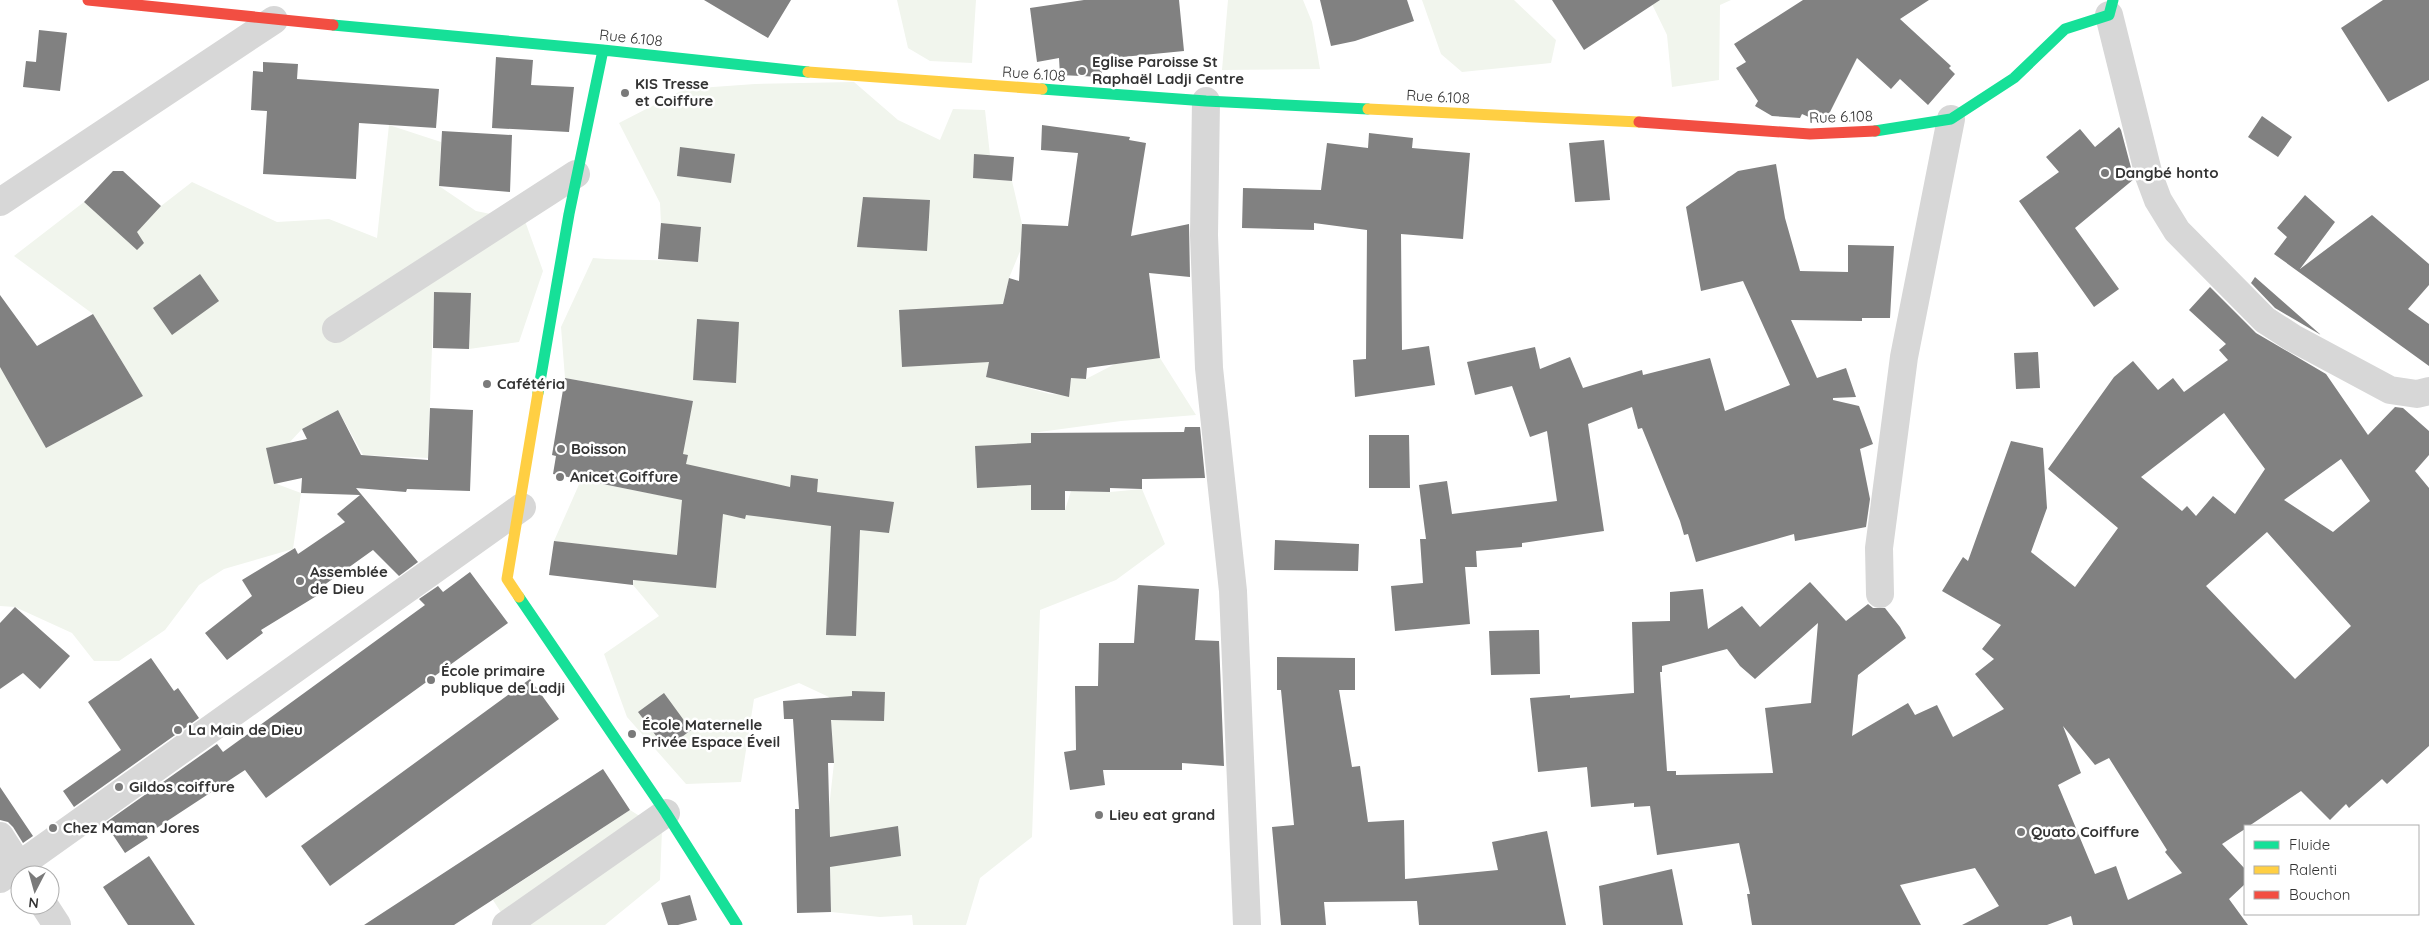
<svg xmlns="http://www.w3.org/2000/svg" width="2429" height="925" viewBox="0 0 2429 925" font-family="Quicksand,sans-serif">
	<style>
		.green { fill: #f1f5ed }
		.building { fill: #818181; fill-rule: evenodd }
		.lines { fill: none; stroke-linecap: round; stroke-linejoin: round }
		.street { stroke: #d7d7d7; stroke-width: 28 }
		.fast { stroke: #16e098; stroke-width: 11 }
		.slow { stroke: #ffcf43; stroke-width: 11 }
		.jam { stroke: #f24e42; stroke-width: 11 }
		.poi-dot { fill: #7a7a7a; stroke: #fff; stroke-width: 2 }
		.labels { text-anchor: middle; stroke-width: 5; stroke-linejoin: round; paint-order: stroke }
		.street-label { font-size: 15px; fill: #333; stroke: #fff }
		.poi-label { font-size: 15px; font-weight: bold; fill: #333; stroke: #fff; text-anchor: start }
	</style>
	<rect width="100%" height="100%" fill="#fff"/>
	<path class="green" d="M897 0H976L972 63 930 61 908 48Z
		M1228 0H1303L1312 22 1320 69 1222 70Z
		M1422 0H1514L1556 40 1551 63 1462 72 1441 54Z
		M1650 0H1731L1720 5 1719 80 1672 87 1667 35Z
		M854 82 898 120 940 140 953 109 985 110 990 155H974L973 178 1012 181 1022 224 1021 249 1009 278 986 376 1050 394 1069 395 1071 378 1086 379 1115 364 1160 358 1196 415 1121 421 1032 433 1031 510H1065L1071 491 1110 492 1142 489 1165 544 1116 580 1040 610 1032 837 980 878 966 925H913L912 915 880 917 831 912 829 808 834 763 829 697 799 683 754 699 741 782 686 784 627 717 604 654 659 616 633 585 637 551 554 541 581 480 679 499 683 450 693 401 565 378 561 327 593 258C628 261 663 259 698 262L701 227 661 223 660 203 619 123 685 89 755 84Z
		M389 125 441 142 439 186 476 211 525 221 543 271 519 342 469 349 471 294 434 292 428 458 363 455 338 410 302 429 289 443 274 483 301 493 293 549 224 569 199 585 165 630 119 661H94L72 633 15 607 0 606V365L46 448 143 396 93 314 14 256 84 202 128 241 161 206 192 182 277 222 329 219 377 238Z
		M630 810 662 830 660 880 605 925H509L493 900Z"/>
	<path class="building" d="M704 0H791L768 38Z
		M1084 0H1179L1184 51 1102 59V77L1060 75 1059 58 1037 62 1030 8Z
		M1320 0H1407L1414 21 1355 41 1331 46Z
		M1552 0H1660L1584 50Z
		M1803 0H1929L1900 19 1951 66 1949 68 1955 74 1928 105 1900 79 1891 89 1857 58 1827 118H1811L1802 114 1800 118 1772 116 1755 106 1758 101 1736 68 1746 62 1734 44Z
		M2383 0H2429V80L2388 102 2341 28Z
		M39 30 67 33 60 91 23 87 26 61 36 62Z
		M496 57 533 60 531 85 574 87 569 132 492 128Z
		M263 62 298 64 297 79 439 89 436 128 359 123 356 179 263 174 267 111 251 110 253 71 263 72Z
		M2262 116 2292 137 2278 157 2248 137Z
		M1042 125 1130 137 1129 140 1146 143 1131 236 1189 224 1190 277 1149 273 1160 358 1087 368 1086 379 1071 378 1069 397 986 377 989 362 902 367 899 310 1003 304 1009 278 1019 281 1022 224 1068 226 1078 153 1041 150Z
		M2119 127 2121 130 2134 179 2075 228 2119 289 2094 307 2019 201 2059 172 2046 157 2080 129 2095 147Z
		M442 131 512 135 510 192 439 186Z
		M1369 133 1413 138 1412 148 1470 153 1463 239 1401 234 1402 350 1429 346 1435 385 1355 397 1353 360 1366 359 1367 230 1314 223V230L1242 228 1243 188 1321 190 1327 143 1368 148Z
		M1604 140 1610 200 1575 202 1569 143Z
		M680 147 735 154 731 183 677 176Z
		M974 154 1014 157 1012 181 973 178Z
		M1776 164 1785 218 1800 271 1848 272V245L1894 246 1890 318H1862V321L1791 320 1817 378 1846 368 1856 397 1833 398V400L1859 406 1873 444 1860 449 1870 499 1866 527 1795 541 1794 534 1696 562 1688 534 1684 535 1680 521 1642 428 1638 429 1632 407 1588 424 1604 531 1522 543V547L1476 551 1477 567H1465L1470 624 1395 631 1391 586 1423 583 1420 539H1426L1419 485 1447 481 1452 514 1557 501 1547 431 1530 437 1512 386 1475 395 1467 362 1535 347 1540 369 1570 357 1583 388 1642 370 1643 375 1710 358 1725 411 1790 385 1743 281 1701 291 1686 207 1738 171Z
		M113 171H123L161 206 137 232 144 243 137 250 84 202Z
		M2305 195 2335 222 2300 269 2372 215 2429 264V285L2408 309 2429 324V366L2274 254 2287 237 2277 228Z
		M863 197 930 200 927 251 857 247Z
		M661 223 701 227 698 262 658 259Z
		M200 274 219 301 172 335 153 308Z
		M2255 277 2321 335 2275 308 2251 283Z
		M2210 287 2256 333 2326 374 2368 435 2395 407 2403 408 2429 431V455L2415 471 2429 488V746L2387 784 2382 779 2349 808 2346 804 2330 820 2301 791 2249 826H2245V829L2222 844 2245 869V884L2229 899 2248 925H2073L2071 916 2047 925H1962L1999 906 1975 868 1900 885 1921 925H1752L1747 894H1750L1739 843 1657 855 1650 806 1634 807V803L1591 807 1587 767 1538 772 1530 698 1570 695V698L1634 693 1632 622 1670 621V592L1703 589 1708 629 1742 606 1760 627 1810 582 1846 621 1868 604 1873 608H1885L1900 627 1906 638 1858 675 1852 736 1908 703 1915 715 1937 705 1953 737 2004 709 1975 674 1994 659 1982 649 2001 625 1942 591 1963 557 1968 561 2011 441 2043 448 2047 508 2031 552 2075 587 2118 528 2048 469 2114 377 2133 361 2158 390 2173 378 2184 392 2228 360 2219 350 2226 344 2189 310ZM2224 413 2265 469 2235 514 2213 496 2196 516 2187 506 2182 511 2141 477ZM2341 459 2370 501 2333 532 2284 500ZM2267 532 2351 626 2295 679 2206 586ZM1818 623 1811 703 1765 708 1773 773 1676 775V771H1667L1660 672H1662V666L1727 649 1740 666 1755 679ZM2063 726 2095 765 2109 758 2167 850 2165 852 2182 873 2128 900 2116 866 2095 874 2058 785 2081 773Z
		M434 292 471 293 469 349 433 348Z
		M0 295 37 346 93 314 143 396 46 448 0 367Z
		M697 319 739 322 736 383 693 380Z
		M2038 352 2040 388 2016 389 2014 353Z
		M565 378 693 401 683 454 688 455 686 464 790 487 791 475 818 479 817 492 894 502 889 533 860 530 856 636 826 635 831 526 746 515 745 519 723 514 716 588 633 580V585L549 575 554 541 677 555 682 500 553 474 556 456 552 455Z
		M430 408 473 410 470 491 407 489 406 492 356 488 418 562 399 576 373 550 320 588 323 592 261 630 263 633 227 660 205 633 252 596 242 580 295 548 298 554 345 522 337 514 360 495 301 493 302 478 274 484 266 448 307 439 302 429 338 410 361 455 428 460Z
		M1185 427H1200L1205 478 1142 479V489L1110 488V492L1065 491V510H1031V485L977 488 975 446 1031 443V433L1184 432Z
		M1369 435H1409L1410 488H1369Z
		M1275 540 1359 544 1358 571 1274 570Z
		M470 572 508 623 266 798 245 770 146 835 148 838 125 853 105 823 217 744 223 752 425 605 419 599 438 586 443 592Z
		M1138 585 1199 589 1195 640 1219 641 1224 766 1182 763V770H1103L1105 785 1070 790 1064 752 1076 750 1075 686H1098L1099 643H1134Z
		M15 607 70 656 40 689 23 673 0 689V623Z
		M1539 630 1540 674 1491 675 1489 631Z
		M1277 657 1355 658V690H1339L1352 767 1360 766 1368 822 1404 820 1405 879 1498 870 1492 842 1547 831 1566 925H1419L1417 901 1324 902 1326 925H1281L1272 827 1294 825 1281 690H1277Z
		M151 658 174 691 178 688 199 718 74 807 63 791 121 750 88 702Z
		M530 679 559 719 330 886 301 846Z
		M852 691 885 692 884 721 831 720 834 763H828L830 837 898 826 901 856 830 867 831 912 797 913 795 809H799L793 719H784L783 701 852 696Z
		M664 693 691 730 666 749 638 712Z
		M603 769 630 810 454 925H364Z
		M0 787 33 836 23 843 13 827 8 822 0 820Z
		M149 856 195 925H128L103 887Z
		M1672 869 1683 925H1603L1599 886Z
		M690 895 697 920 678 925H668L661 903Z"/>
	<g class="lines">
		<path class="street" d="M2109 15 2149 176 2158 200 2177 231 2265 320 2293 338 2390 390 2417 394 2429 391
			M1206 101 1204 235 1209 368 1233 591 1247 925
			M0 202 274 20
			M336 329 576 174
			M1880 594 1879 548 1904 357 1951 119
			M0 836 25 875
			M0 879 522 507
			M44 905 57 925
			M506 925 666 813"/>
		<path class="fast" d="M333 25 603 50 808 72
			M1042 89 1206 101 1368 109
			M1875 131 1951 119 2014 78 2065 29 2109 15 2113 0
			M538 393 569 214 603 50
			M519 597 666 813 737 925"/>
		<path class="slow" d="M808 72 1042 89
			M1368 109 1639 122
			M519 597 507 579 538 393"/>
		<path class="jam" d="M88 0 333 25
			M1639 122 1810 134 1875 131"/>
	</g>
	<g class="poi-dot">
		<circle cx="1082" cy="71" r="5"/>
		<circle cx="625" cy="93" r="5"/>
		<circle cx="2105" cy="173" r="5"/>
		<circle cx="487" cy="384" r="5"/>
		<circle cx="561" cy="449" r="5"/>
		<circle cx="560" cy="477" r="5"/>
		<circle cx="300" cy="581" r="5"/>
		<circle cx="431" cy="680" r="5"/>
		<circle cx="178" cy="730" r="5"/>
		<circle cx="632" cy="734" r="5"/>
		<circle cx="119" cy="787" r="5"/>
		<circle cx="1099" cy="815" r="5"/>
		<circle cx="53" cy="828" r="5"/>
		<circle cx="2021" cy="832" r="5"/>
	</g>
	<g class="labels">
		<g class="street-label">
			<text transform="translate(631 38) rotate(6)" y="5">Rue 6.108</text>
			<text transform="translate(1034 74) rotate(4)" y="5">Rue 6.108</text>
			<text transform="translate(1438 97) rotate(3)" y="5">Rue 6.108</text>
			<text transform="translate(1841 117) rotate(-2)" y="5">Rue 6.108</text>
		</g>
		<g class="poi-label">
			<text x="1092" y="67">Eglise Paroisse St<tspan x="1092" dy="17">Raphaël Ladji Centre</tspan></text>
			<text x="635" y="89">KIS Tresse<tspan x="635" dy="17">et Coiffure</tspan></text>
			<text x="2115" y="178">Dangbé honto</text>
			<text x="497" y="389">Cafétéria</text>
			<text x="571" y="454">Boisson</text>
			<text x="570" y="482">Anicet Coiffure</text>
			<text x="310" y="577">Assemblée<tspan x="310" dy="17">de Dieu</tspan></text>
			<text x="441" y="676">École primaire<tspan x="441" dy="17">publique de Ladji</tspan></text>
			<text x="642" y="730">École Maternelle<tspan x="642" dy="17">Privée Espace Éveil</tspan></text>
			<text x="188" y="735">La Main de Dieu</text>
			<text x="129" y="792">Gildos coiffure</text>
			<text x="1109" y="820">Lieu eat grand</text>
			<text x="63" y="833">Chez Maman Jores</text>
			<text x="2031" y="837">Quato Coiffure</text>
		</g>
	</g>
	<rect x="2244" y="825" width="175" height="90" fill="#ffffff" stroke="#adadad"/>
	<rect x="2254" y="841" width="25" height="8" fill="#16e098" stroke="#adadad"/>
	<text x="2289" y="850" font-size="15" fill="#333333">Fluide</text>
	<rect x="2254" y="866" width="25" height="8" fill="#ffcf43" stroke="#adadad"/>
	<text x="2289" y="875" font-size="15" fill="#333333">Ralenti</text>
	<rect x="2254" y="891" width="25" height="8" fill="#f24e42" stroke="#adadad"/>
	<text x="2289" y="900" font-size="15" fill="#333333">Bouchon</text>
	<g transform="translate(35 890) rotate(186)"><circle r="24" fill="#ffffff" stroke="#adadad"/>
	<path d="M0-4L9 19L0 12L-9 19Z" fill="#7a7a7a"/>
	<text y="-8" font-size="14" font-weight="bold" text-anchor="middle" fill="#333333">N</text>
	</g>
</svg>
